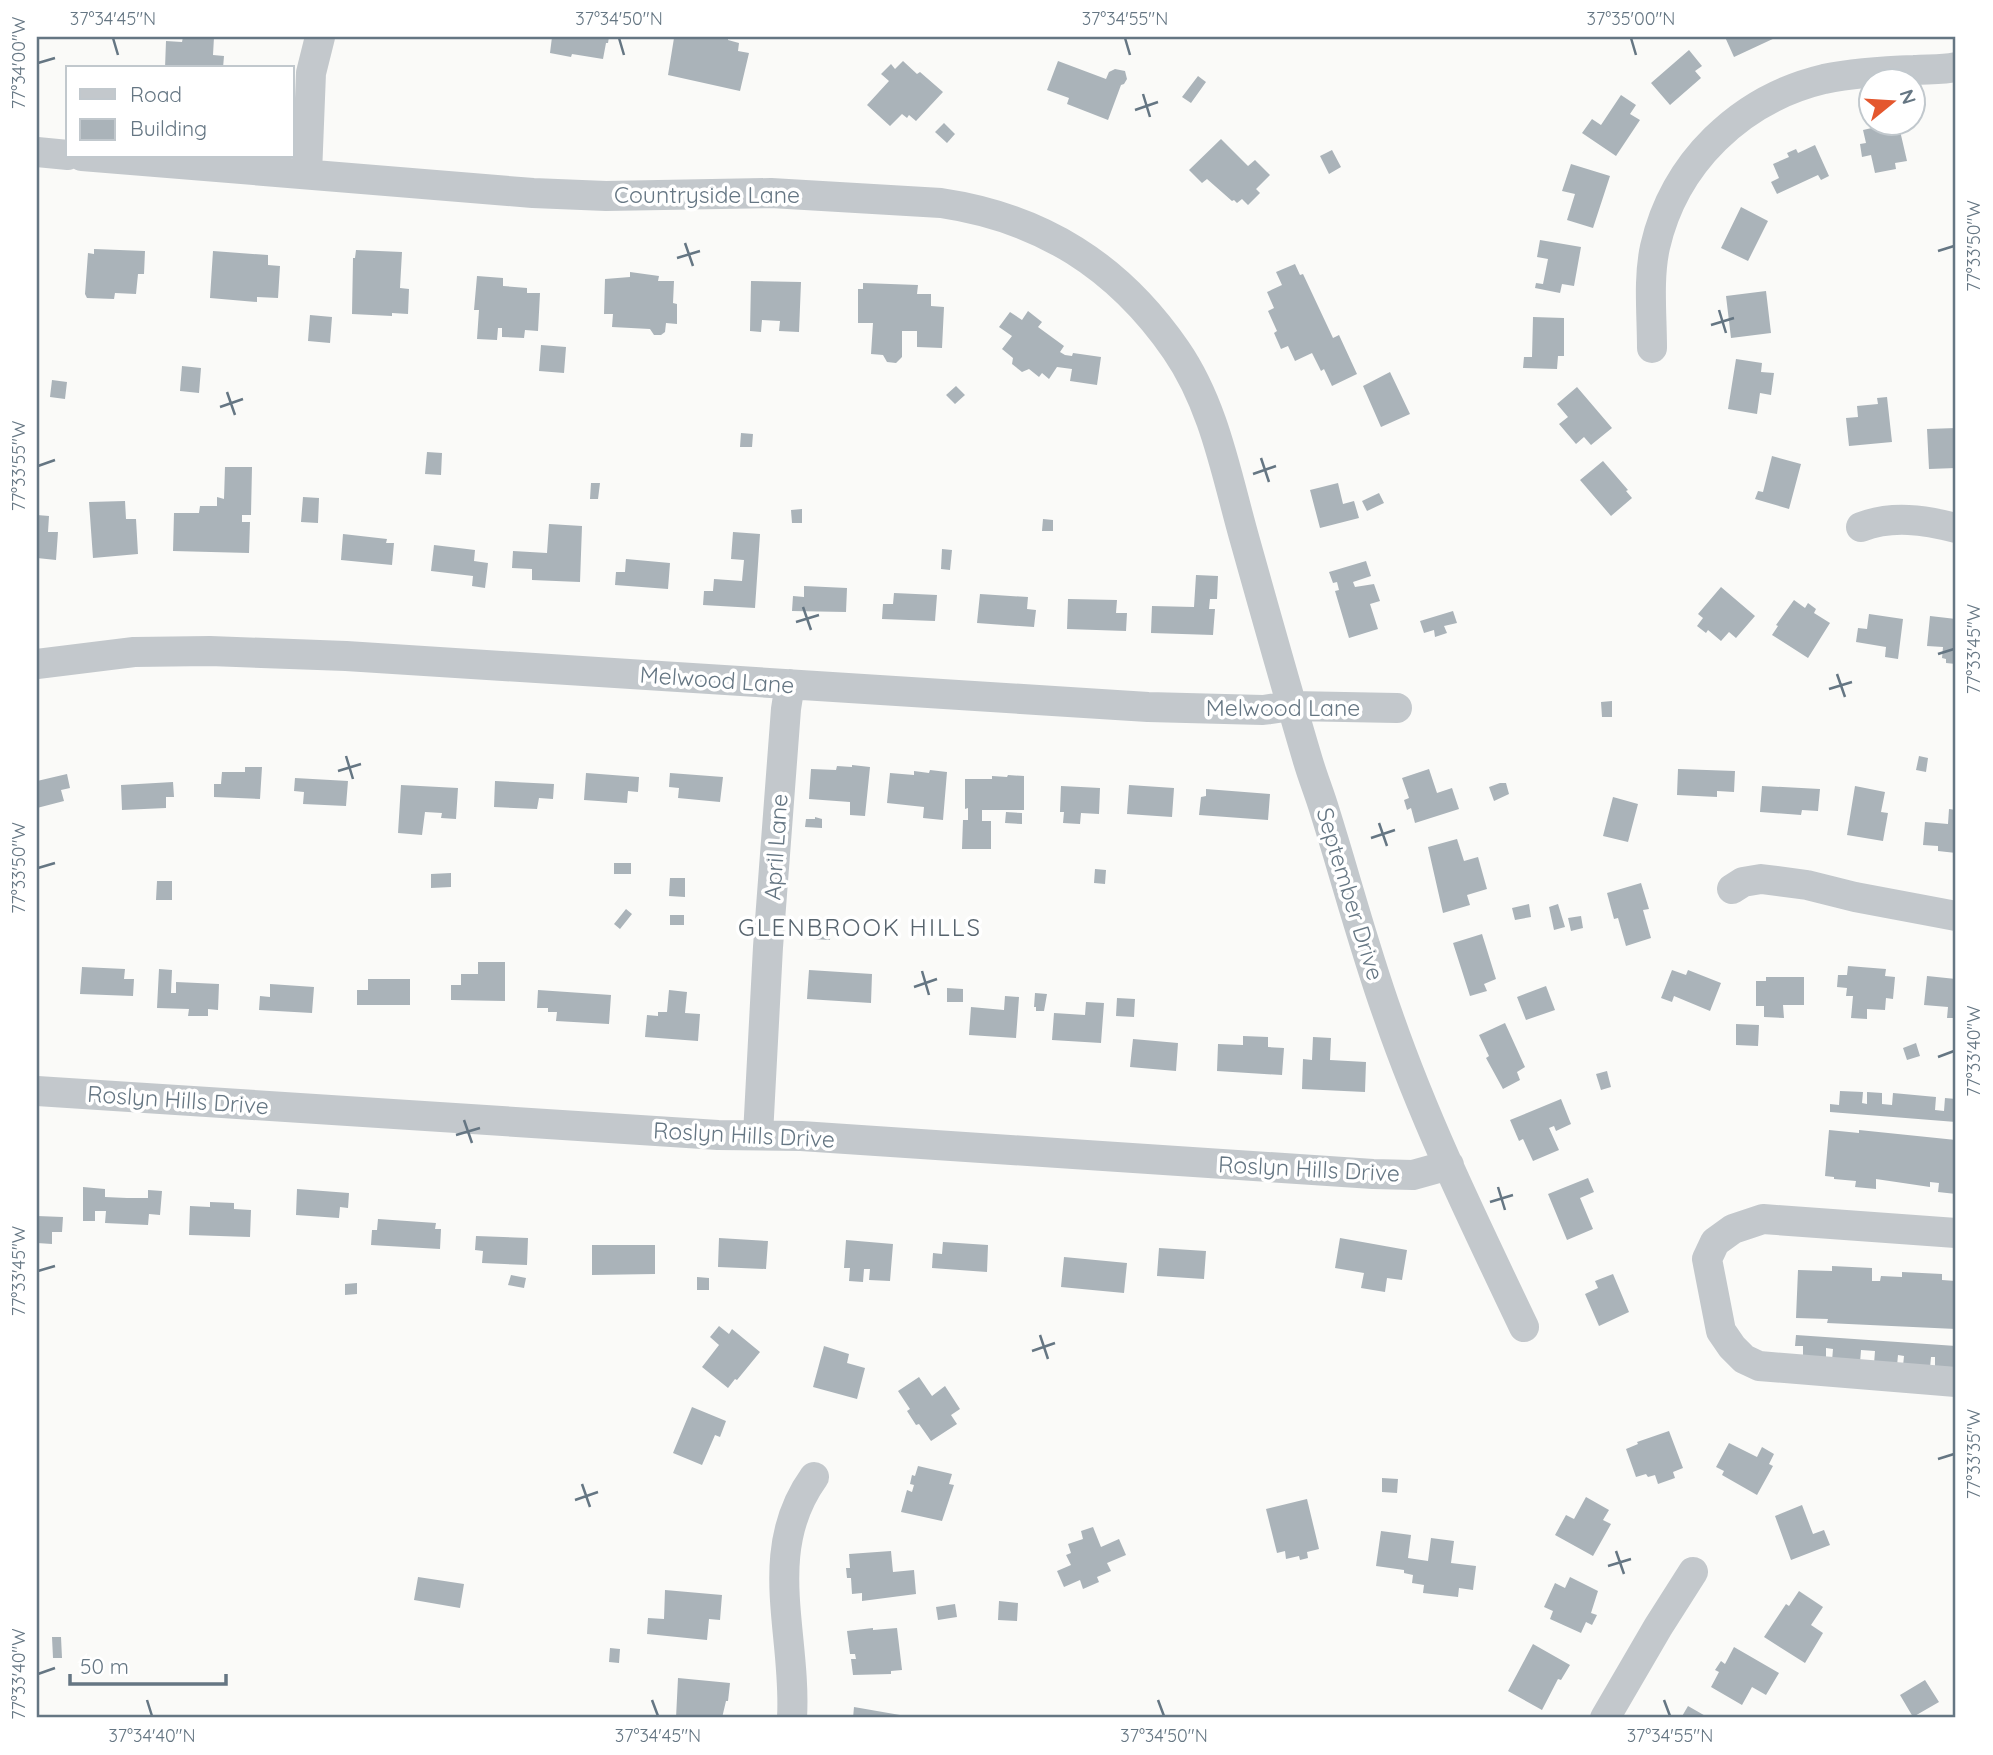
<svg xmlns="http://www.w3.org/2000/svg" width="1993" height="1755" viewBox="0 0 1993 1755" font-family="Quicksand,sans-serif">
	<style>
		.building { fill: #aab3b9 }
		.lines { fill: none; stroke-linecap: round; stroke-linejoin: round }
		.minor { stroke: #c3c8cc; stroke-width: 30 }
		.ticks { fill: none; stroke: #657683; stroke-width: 2.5 }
		.labels { text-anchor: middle; stroke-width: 7; stroke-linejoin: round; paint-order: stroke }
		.street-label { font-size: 23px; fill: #657683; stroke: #fff }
		.neighbourhood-label { font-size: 24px; letter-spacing: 2px; fill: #57646e; stroke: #fff }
		.neatline { fill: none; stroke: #657683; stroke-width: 2.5 }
		.ticks-label { font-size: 18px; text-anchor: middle; fill: #657683 }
	</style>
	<rect width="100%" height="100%" fill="#fafaf8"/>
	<path class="building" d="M183 37H214L213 55 224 56 223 68H165L166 41 182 42Z
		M552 37H609L608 43H606L603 59 572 54 571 57 550 53Z
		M682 37H728V40L739 43 738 51 749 53 740 91 668 75 674 38 681 39Z
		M1725 37H1777L1734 57Z
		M1689 50 1702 66 1695 71 1701 78 1670 105 1651 83Z
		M903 61 917 74 920 72 943 92 916 121 909 115 907 118 902 114 890 126 867 105 889 81 881 74 891 64 895 69Z
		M1058 61 1106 79 1109 72 1115 69 1125 71 1127 79 1124 84 1121 85 1108 120 1067 104 1069 98 1047 90Z
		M1198 76 1206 82 1191 103 1182 97Z
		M1621 95 1636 105 1630 114 1640 120 1616 156 1582 133 1592 119 1601 125Z
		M1898 122 1907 161 1895 163 1896 169 1875 173 1871 155 1862 157 1860 144 1866 143 1863 130Z
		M944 123 955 134 947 143 935 132Z
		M1221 139 1248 166 1255 160 1270 175 1256 189 1260 193 1248 205 1242 199 1237 203 1234 200 1232 201 1207 179 1202 183 1189 170Z
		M1815 145 1829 176 1821 180 1818 175 1777 194 1771 182 1779 178 1773 164 1789 157 1787 153 1796 149 1798 153Z
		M1332 150 1341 167 1329 174 1320 156Z
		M1571 164 1610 176 1593 228 1567 220 1575 194 1562 191Z
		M1741 207 1768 221 1748 261 1721 248Z
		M1540 240 1581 247 1574 286 1562 284 1560 293 1535 288 1536 283 1543 284 1548 259 1537 257Z
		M94 249 145 251 144 274H138L136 294 115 293 114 299 87 298 85 294 88 253 94 254Z
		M356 250 402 252 400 288 409 289 408 314 392 313V316L352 314 353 258H355Z
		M213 251 268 255V265L280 266 278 298 257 297V302L210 298Z
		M1295 264 1300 275 1303 274 1333 338 1339 335 1357 374 1332 386 1324 369 1321 371 1312 353 1295 361 1288 346 1281 349 1274 333 1277 331 1268 311 1274 308 1267 292 1282 285 1276 272Z
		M630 272 659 276 658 281H674L673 303 677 304V324L666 323 665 332 661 335H654L650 329 612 327 613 314H604L605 279 630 277Z
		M477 276 503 278V286L527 288V293H540L538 331 525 330 524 338 502 337V328H498L497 340 477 339 479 310H474Z
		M751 281 801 282 799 332 779 331 780 321 762 320 761 332 750 331Z
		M863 283 918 285 917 294H931V306L944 307 942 348 917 347V331H902V357L896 363 887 362 883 355 871 354 873 323H858V289H863Z
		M1766 291 1771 333 1731 338 1726 296Z
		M1028 311 1042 322 1038 327 1064 346 1060 352 1065 355 1072 356 1073 353 1101 357 1097 385 1070 381 1072 369 1057 367 1049 379 1042 373 1039 377 1029 369 1022 372 1012 364 1013 358 1002 349 1012 336 999 327 1010 312 1022 320Z
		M310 315 332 317 330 343 308 341Z
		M1533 317 1564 318V356H1558L1557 369 1523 368 1524 357H1532Z
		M541 345 566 347 564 373 539 371Z
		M1736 359 1762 363 1761 372 1774 373 1771 395 1760 393 1757 414 1728 409Z
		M182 366 201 368 199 393 180 391Z
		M1390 372 1410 414 1381 427 1363 386Z
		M52 380 67 382 65 399 50 397Z
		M956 386 965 395 955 404 946 395Z
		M1577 387 1612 428 1591 445 1584 437 1576 444 1559 424 1568 417 1557 404Z
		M1887 397 1892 442 1849 446 1846 418 1858 417 1857 406 1878 404 1877 398Z
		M1956 428V468L1929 469 1927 429Z
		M741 433 753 434 752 447H740Z
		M427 452 442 453 441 475 425 474Z
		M1772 456 1801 464 1789 509 1755 499 1758 491 1763 492Z
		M1603 461 1628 490 1626 491 1632 498 1611 516 1580 480Z
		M225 467H252L251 515H242V522H250L249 553 173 551 174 513H199L200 506H217V497L224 499Z
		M591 483H600L598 499H590Z
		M1338 483 1343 504 1354 501 1359 518 1320 528 1310 490Z
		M1379 493 1384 503 1367 511 1362 501Z
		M303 497 319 498 318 523 301 522Z
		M125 501 126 519H136L138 554 93 558 89 502Z
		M802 509V523H792L791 510Z
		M37 515 49 516 48 532H58L56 560 37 558Z
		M1043 519 1053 520V531H1042Z
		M549 524 582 526 580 582 532 580V569L512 568 513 551 547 553Z
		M733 532 760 534 755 608 703 605 704 591H713L714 579 742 581 744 560 731 559Z
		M343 534 387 539 386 543H394L392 565 341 560Z
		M434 545 475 550 474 561 488 563 485 588 472 586 473 576 431 571Z
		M942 549 952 550 950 570 941 569Z
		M626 559 670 563 668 589 615 585 616 572H625Z
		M1366 561 1371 576 1353 582 1355 587 1374 584 1380 601 1370 604 1378 629 1349 638 1335 591 1339 590 1337 582 1333 583 1329 572Z
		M1196 575 1218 576 1217 599H1210L1209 609H1215L1213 635 1151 633 1152 606 1194 607Z
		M804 586 847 588 846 612 792 611 793 596 804 597Z
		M1721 587 1755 616 1736 638 1729 632 1721 641 1708 630 1706 633 1697 626 1703 618 1698 614Z
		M894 593 937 595 935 621 882 619 883 604H893Z
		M980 594 1028 597 1027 609 1036 610 1034 627 977 623Z
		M1068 599 1117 600 1116 613H1127L1126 631 1067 629Z
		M1794 600 1805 608 1808 603 1816 609 1814 613 1830 623 1808 658 1772 635 1778 626 1776 625Z
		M1453 611 1457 623 1444 626 1447 633 1435 637 1434 630 1424 633 1420 621Z
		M1869 614 1903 619 1898 659 1885 657 1886 647 1856 642 1858 628 1867 629Z
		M1930 616 1956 619V664L1946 663V659L1942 658 1943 647 1927 646Z
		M1612 701V717H1602L1601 702Z
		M1919 756 1928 758 1926 772 1916 770Z
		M852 765 870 767 865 816 850 815V802L809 799 811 769 836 770 837 766 852 767Z
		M245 767H262L260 799 214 797V784H221L222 772H245Z
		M1429 769 1437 793 1452 788 1459 809 1415 823 1411 808 1407 810 1404 800 1409 798 1402 778Z
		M1678 769 1735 771 1734 792 1717 791V797L1677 795Z
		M930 770 947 772 943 820 923 818 924 807 887 803 890 773 914 775V771L929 773Z
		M586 773 639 777 638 792 628 791 627 803 584 800Z
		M670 773 723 777 720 802 678 798 679 788 669 787Z
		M67 774 70 788 61 790 64 801 37 808V781Z
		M1008 775 1024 776V810H982V821H991V849H962L963 820H968V808L965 809V779H992V776L1007 777Z
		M295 778 348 781 346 806 303 804 304 792 294 791Z
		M495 781 554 784 553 799 539 798 537 809 494 807Z
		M173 782 174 797H166V808L122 810 121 785Z
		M1500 783H1506L1509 794 1494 801 1489 787Z
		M401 785 458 788 456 819 441 818 442 813 425 812 422 835 398 833Z
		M1129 785 1174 788 1172 817 1127 814Z
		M1061 786 1100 788 1099 814 1081 813 1080 824 1063 823 1064 812H1060Z
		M1762 786 1820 789 1818 811 1802 810 1801 815 1760 812Z
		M1855 786 1885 792 1881 812 1888 813 1883 841 1847 835Z
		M1206 789 1270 794 1268 820 1199 815 1201 797 1206 796Z
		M1613 797 1638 804 1628 842 1603 836Z
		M1949 809 1956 810V853L1938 851V846L1923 845 1925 822 1948 824Z
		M1006 812 1022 813V824L1005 823Z
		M815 817 822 819V828L805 827 806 819H815Z
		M1457 839 1464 861 1478 857 1487 889 1467 895 1470 905 1443 913 1428 847Z
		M614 863H631V874H614Z
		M1095 869 1106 870 1105 884 1094 883Z
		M451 873V887L431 888V874Z
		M670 878H685V897L669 896Z
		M157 881H172V900H156Z
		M1641 883 1649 909 1643 910 1651 938 1626 946 1618 918 1614 919 1607 893Z
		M1529 904 1531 917 1515 920 1512 908Z
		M1558 904 1565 927 1554 930 1549 907Z
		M626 909 632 914 620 929 614 924Z
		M670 915H684V925H670Z
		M1581 916 1583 928 1571 931 1568 918Z
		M813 924 831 925 830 940 812 939Z
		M1482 934 1496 979 1484 984 1487 991 1470 996 1453 943Z
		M478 962H505V1001L451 1000V985H461V974H478Z
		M1848 966 1886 969 1885 976 1895 977 1893 999 1886 998 1885 1010 1867 1009V1019L1851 1018 1853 996H1846L1847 988 1837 987 1838 975H1847Z
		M82 967 125 969 124 979H134L133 996 80 994Z
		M159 969 172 970 171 993H176V982L219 984 218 1010 208 1009V1016H188L189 1009 157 1008Z
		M809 970 872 974 871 1003 807 999Z
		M1672 970 1686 975 1688 970 1721 983 1710 1011 1674 996 1672 1002 1661 998Z
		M1927 976 1956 979V1018H1947L1948 1007 1924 1005Z
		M1766 977H1804V1005H1783L1784 1018 1764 1017V1006H1756V981H1766Z
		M368 979H410V1005H357V990H368Z
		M270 984 314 987 312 1013 259 1010 260 996 270 997Z
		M1546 986 1555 1010 1526 1020 1517 997Z
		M947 988 963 989V1002H947Z
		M538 990 611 995 609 1024 556 1021 557 1012H548V1008H537Z
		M669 990 687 992 685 1013 700 1014 698 1041 645 1037 647 1015 658 1016V1012H667Z
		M1035 993 1047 994 1044 1011H1036V1007H1034Z
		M1005 996 1019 997 1016 1038 969 1035 971 1007 1004 1010Z
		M1117 998 1135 999 1134 1017 1116 1016Z
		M1086 1002 1104 1003 1101 1043 1052 1040 1054 1013 1085 1015Z
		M1505 1023 1525 1067 1517 1072 1520 1080 1503 1089 1486 1058 1489 1056 1479 1035Z
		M1736 1024 1759 1025 1758 1046 1736 1045Z
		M1243 1036 1268 1037V1047L1284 1048 1282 1075 1217 1071 1218 1044 1243 1045Z
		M1313 1037 1331 1038 1330 1060 1366 1062 1365 1092 1302 1089 1303 1059 1312 1060Z
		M1133 1039 1178 1043 1176 1071 1130 1067Z
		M1916 1043 1920 1056 1907 1060 1903 1048Z
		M1607 1071 1611 1087 1601 1090 1596 1074Z
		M1840 1091 1863 1092 1862 1103 1867 1104V1092L1882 1093V1104L1892 1105 1893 1093 1936 1097 1935 1110 1944 1111 1945 1098 1956 1099V1122L1830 1112V1104L1839 1105Z
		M1561 1099 1571 1124 1556 1131 1554 1126 1549 1128 1559 1150 1533 1161 1523 1139 1519 1141 1510 1120Z
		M1829 1130 1859 1133V1130L1956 1140V1194L1938 1192 1939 1183 1930 1182V1187L1876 1179V1189L1855 1187 1856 1181 1834 1179V1177L1825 1176Z
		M1588 1178 1594 1192 1580 1198 1593 1229 1567 1240 1548 1194Z
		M83 1187 105 1189V1197L127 1198H148V1190L162 1191 160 1215 149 1214 148 1225 105 1223 106 1211H95V1221H83Z
		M297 1189 349 1193 348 1208 340 1207 339 1218 296 1215Z
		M210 1202 234 1203V1209L251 1210 250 1237 189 1235 190 1206 210 1207Z
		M37 1216 63 1217 62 1232H52V1244L37 1243Z
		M378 1219 436 1223 435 1229H441L440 1249 371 1245 372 1230H377Z
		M476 1236 528 1238 527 1265 482 1263 483 1251 475 1250Z
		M719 1238 768 1241 766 1269 718 1267Z
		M1340 1238 1407 1250 1402 1280 1387 1278 1385 1292 1361 1288 1364 1273 1335 1268Z
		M846 1240 893 1244 890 1281 869 1280 870 1269H864L863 1282 849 1281 850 1268H844Z
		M943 1242 988 1245 987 1272 932 1268 933 1253 942 1254Z
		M592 1245H655V1274L592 1275Z
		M1159 1248 1206 1251 1204 1279 1157 1276Z
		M1064 1257 1127 1263 1124 1293 1061 1287Z
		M1832 1266 1872 1268V1281H1880L1881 1276 1902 1277V1272L1942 1274V1280L1956 1281V1329L1827 1323 1828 1319 1796 1318 1798 1270 1832 1271Z
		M1613 1274 1629 1312 1599 1326 1585 1294 1598 1288 1595 1281Z
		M511 1275 526 1278 524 1288 508 1285Z
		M697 1277 709 1278V1290H697Z
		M357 1283V1294L345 1295V1284Z
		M719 1326 729 1334 732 1329 760 1352 737 1380 735 1379 728 1388 702 1367 719 1345 710 1337Z
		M1796 1335 1956 1346V1370L1935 1368V1357H1931L1930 1368 1903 1366 1904 1356 1898 1355 1897 1366 1874 1364 1875 1351 1861 1350 1860 1363 1832 1361 1833 1349 1826 1348V1360L1803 1359V1346H1795Z
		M824 1346 849 1354 847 1363 865 1368 857 1399 813 1387Z
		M919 1377 932 1396 945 1386 960 1409 951 1415 957 1424 931 1441 919 1424 916 1425 907 1411 910 1409 898 1391Z
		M692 1407 726 1421 720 1437 715 1435 702 1465 673 1453Z
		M1669 1431 1683 1468 1673 1472 1675 1478 1658 1484 1655 1475 1648 1477 1646 1474 1636 1477 1626 1449 1638 1444 1637 1442Z
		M1729 1443 1757 1457 1762 1447 1774 1454 1769 1464 1773 1466 1757 1495 1722 1475 1724 1471 1716 1467Z
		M918 1466 952 1474 949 1484 954 1485 942 1521 901 1512 907 1490 912 1492 914 1485 910 1484 912 1475 915 1476Z
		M1382 1478 1398 1479 1397 1493 1382 1492Z
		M1586 1497 1609 1510 1603 1520 1611 1524 1593 1556 1555 1535 1566 1515 1574 1519Z
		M1307 1499 1319 1549 1307 1552 1308 1558 1300 1560 1299 1556 1286 1559 1285 1551 1277 1553 1266 1509Z
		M1802 1505 1813 1534 1824 1530 1830 1545 1791 1560 1775 1516Z
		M1093 1527 1101 1547 1119 1539 1126 1555 1107 1563 1111 1571 1097 1577 1099 1582 1083 1589 1080 1580 1064 1587 1057 1571 1071 1565 1066 1555 1071 1553 1068 1544 1083 1539 1081 1531Z
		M1381 1531 1411 1535 1408 1558 1428 1561 1431 1538 1454 1541 1451 1563 1476 1566 1473 1590 1459 1588 1458 1597 1423 1593 1424 1585 1412 1583 1413 1575 1404 1573V1570L1376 1566Z
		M891 1551 893 1572 914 1570 916 1594 862 1601V1593L852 1594 851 1578H847L846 1568H850L849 1554Z
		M418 1577 464 1584 460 1608 414 1600Z
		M1570 1577 1598 1591 1591 1613 1597 1615 1592 1625 1586 1622 1581 1633 1550 1619 1553 1611 1544 1607 1555 1583 1565 1588Z
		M665 1590 722 1595 720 1620 709 1619 707 1640 647 1634 648 1618 664 1619Z
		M1799 1591 1823 1607 1811 1625 1823 1633 1805 1663 1764 1637 1786 1604 1789 1606Z
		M999 1601 1018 1603 1017 1621 998 1620Z
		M955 1604 957 1617 938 1620 936 1607Z
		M873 1628V1630L897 1628 902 1670 891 1671V1674L853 1675 851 1659H856L855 1654H850L847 1631Z
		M52 1637H61L62 1658H53Z
		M1533 1644 1570 1665 1561 1680 1558 1679 1542 1710 1508 1691Z
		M1734 1647 1779 1673 1766 1695 1752 1687 1742 1705 1711 1687 1719 1672 1715 1670 1721 1661 1725 1664Z
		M610 1648 620 1649 619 1663 609 1662Z
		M678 1678 730 1683 728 1701H726L722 1718H676Z
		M1925 1680 1939 1702 1913 1717 1900 1695Z
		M1688 1706 1709 1718H1681Z
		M854 1707 900 1715 899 1718H853Z"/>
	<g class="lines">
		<path class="minor" d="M37 152 68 155
			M82 156 533 193 606 196 771 193 941 203C1042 218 1118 266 1176 350 1214 405 1226 473 1244 537 1265 612 1286 687 1308 761 1313 778 1320 795 1325 812 1346 879 1364 948 1388 1015 1425 1122 1475 1224 1524 1327
			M307 174 311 73 320 37
			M1652 348C1652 315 1648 279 1655 247 1674 163 1740 99 1824 79 1853 73 1884 71 1914 70 1928 69 1943 70 1956 67
			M1861 527C1892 515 1925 520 1956 528
			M37 664 134 652 210 651 346 656 1148 707 1263 710 1292 706 1397 708
			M1732 889 1743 882 1761 879 1807 885 1855 897 1956 916
			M37 1091 718 1135 801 1136 1373 1174 1413 1175 1449 1165
			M758 1135 768 947 786 709 790 684
			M1956 1233 1763 1219 1733 1229 1715 1242 1707 1259 1721 1331 1732 1347 1744 1359 1759 1366 1956 1382
			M792 1718C797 1634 760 1552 814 1477
			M1605 1718 1658 1627 1693 1572"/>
	</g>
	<path class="ticks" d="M113 38 118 55M619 38 624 55M1125 38 1130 55M1631 38 1636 55M38 63 55 58M1143 94 1150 117M1135 110 1158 102M685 243 693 266M1938 251 1954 246M677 258 700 251M1719 310 1726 333M1711 325 1734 318M227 392 235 415M220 407 243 399M1261 458 1269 482M38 466 55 460M1253 474 1276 466M803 607 811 630M796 622 819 615M1938 654 1954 649M1837 674 1845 697M1829 689 1852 682M346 756 353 779M338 771 361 764M1379 823 1387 846M1371 838 1395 830M38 868 55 863M922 971 929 995M914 987 937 979M1938 1057 1954 1051M464 1120 472 1143M456 1135 480 1128M1498 1187 1505 1210M1490 1202 1513 1195M38 1271 55 1266M1040 1335 1048 1359M1032 1351 1055 1343M1938 1459 1954 1454M582 1484 590 1507M575 1500 598 1492M1616 1551 1624 1574M1608 1566 1631 1559M38 1674 55 1668M147 1700 152 1716M652 1700 658 1716M1158 1700 1164 1716M1664 1700 1670 1716"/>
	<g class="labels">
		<g class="street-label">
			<text x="707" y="203">Countryside Lane</text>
			<text transform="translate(717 680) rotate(4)" y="8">Melwood Lane</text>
			<text x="1283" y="716">Melwood Lane</text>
			<text transform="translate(776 847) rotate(-86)" y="8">April Lane</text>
			<text transform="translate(1350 894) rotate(73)" y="8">September Drive</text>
			<text transform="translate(178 1100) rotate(4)" y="8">Roslyn Hills Drive</text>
			<text transform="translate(744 1135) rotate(3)" y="8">Roslyn Hills Drive</text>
			<text transform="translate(1309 1169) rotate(3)" y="8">Roslyn Hills Drive</text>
		</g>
		<g class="neighbourhood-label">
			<text x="860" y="936">GLENBROOK HILLS</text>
		</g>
	</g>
	<rect width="1993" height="1755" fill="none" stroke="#ffffff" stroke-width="77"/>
	<rect x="66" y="66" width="228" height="91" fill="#ffffff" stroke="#c1c8cd" stroke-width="2"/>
	<rect x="80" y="89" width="35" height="10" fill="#c3c8cc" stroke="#c1c8cd" stroke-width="2"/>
	<text x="130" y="102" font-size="21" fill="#657683">Road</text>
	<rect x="80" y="119" width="35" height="21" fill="#aab3b9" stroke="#c1c8cd" stroke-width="2"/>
	<text x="130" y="136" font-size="21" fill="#657683">Building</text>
	<g transform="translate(1892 102) rotate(72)"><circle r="33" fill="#ffffff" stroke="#c1c8cd" stroke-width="2"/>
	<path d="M0-5L12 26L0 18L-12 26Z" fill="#e4572e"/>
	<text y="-10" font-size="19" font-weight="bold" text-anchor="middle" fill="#657683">N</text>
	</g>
	<path d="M70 1674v10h156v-10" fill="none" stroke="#657683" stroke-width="3.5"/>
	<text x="80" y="1674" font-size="21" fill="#657683" stroke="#ffffff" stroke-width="5" paint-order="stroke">50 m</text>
	<rect x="38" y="38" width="1916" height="1678" class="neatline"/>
	<g class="ticks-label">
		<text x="113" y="25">37°34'45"N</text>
		<text x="619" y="25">37°34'50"N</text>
		<text x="1125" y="25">37°34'55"N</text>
		<text x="1631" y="25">37°35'00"N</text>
		<text transform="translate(19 63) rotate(-90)" y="6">77°34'00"W</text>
		<text transform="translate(1974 246) rotate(-90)" y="6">77°33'50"W</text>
		<text transform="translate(19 466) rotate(-90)" y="6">77°33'55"W</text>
		<text transform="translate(1974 649) rotate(-90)" y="6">77°33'45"W</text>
		<text transform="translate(19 868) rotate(-90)" y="6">77°33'50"W</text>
		<text transform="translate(1974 1051) rotate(-90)" y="6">77°33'40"W</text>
		<text transform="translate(19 1271) rotate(-90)" y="6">77°33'45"W</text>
		<text transform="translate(1974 1454) rotate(-90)" y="6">77°33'35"W</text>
		<text transform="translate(19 1674) rotate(-90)" y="6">77°33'40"W</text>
		<text x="152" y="1742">37°34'40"N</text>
		<text x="658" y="1742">37°34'45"N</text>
		<text x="1164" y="1742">37°34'50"N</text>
		<text x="1670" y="1742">37°34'55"N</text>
	</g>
</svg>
